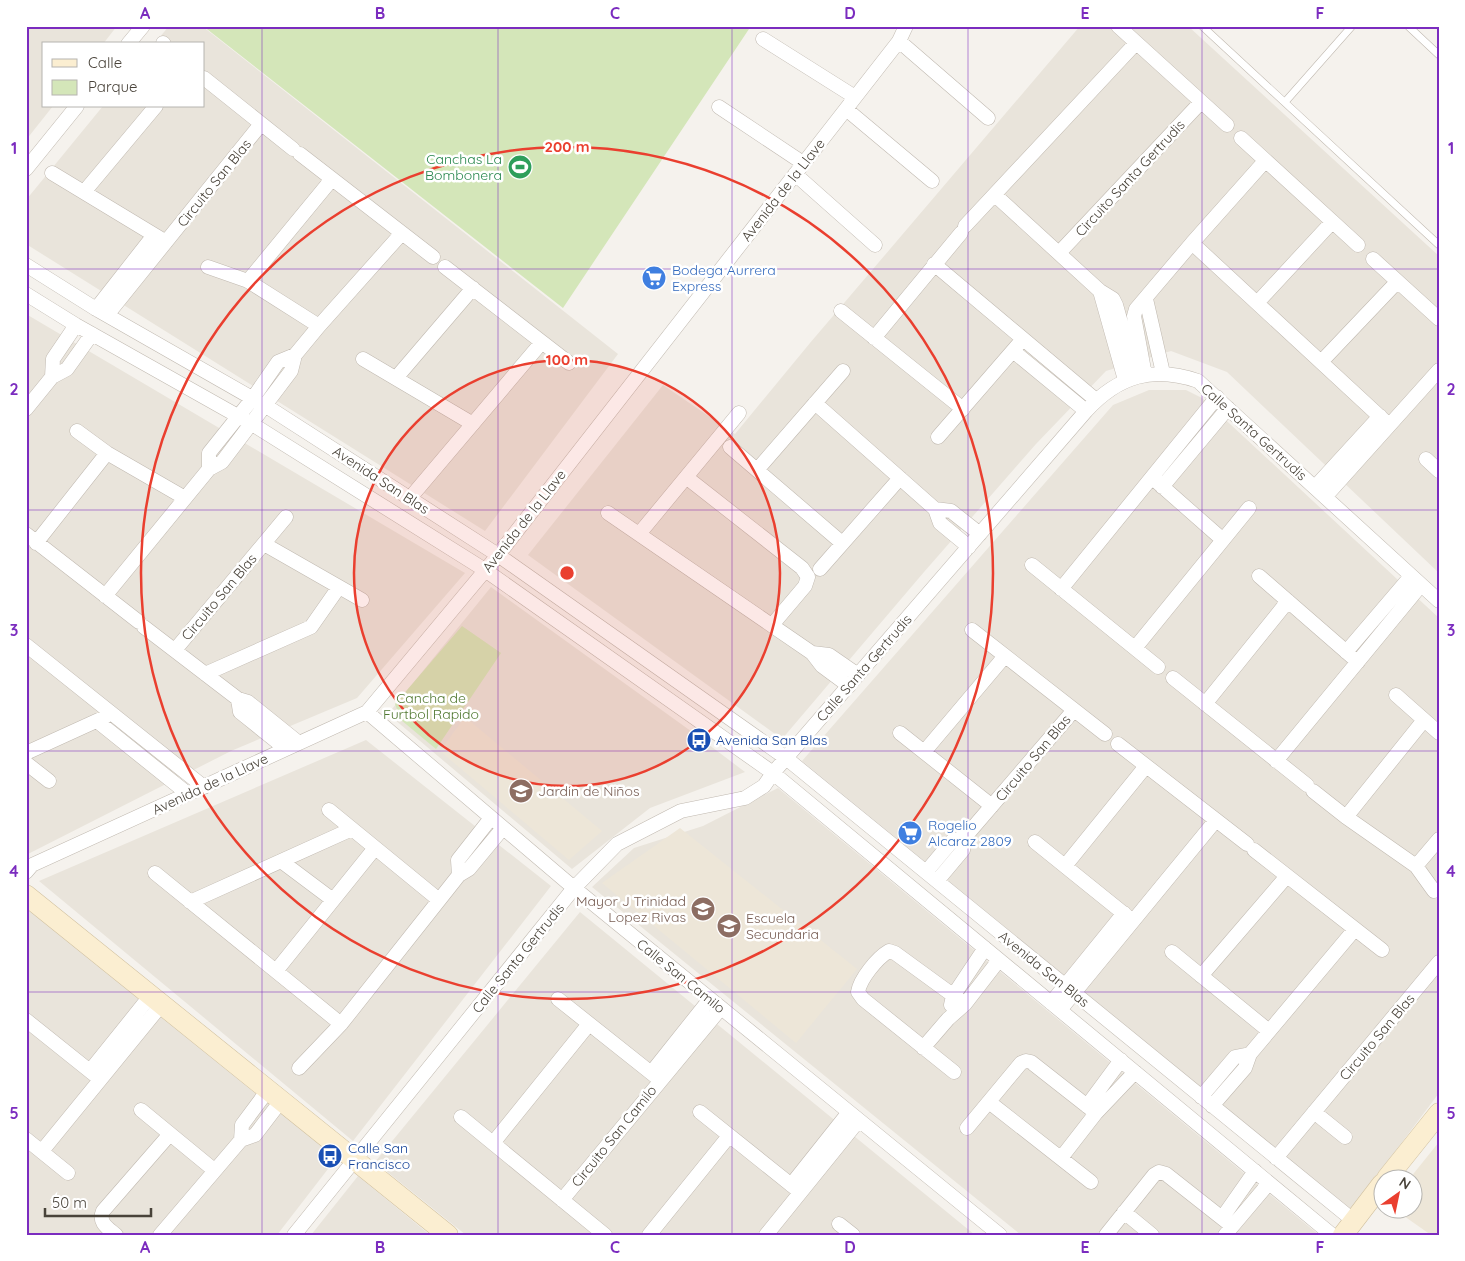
<svg xmlns="http://www.w3.org/2000/svg" width="1465" height="1261" viewBox="0 0 1465 1261" font-family="Quicksand,sans-serif">
	<style>
		.residential { fill: #e9e4db }
		.education { fill: #ede6d8 }
		.green { fill: #d4e6b9 }
		.lines { fill: none; stroke-linecap: round; stroke-linejoin: round }
		.lane-casing { stroke: #c0b9b0; stroke-width: 8 }
		.street-casing { stroke: #c0b9b0; stroke-width: 15 }
		.secondary-casing { stroke: #d1c1a0; stroke-width: 21 }
		.lane { stroke: #fff; stroke-width: 7 }
		.street { stroke: #fff; stroke-width: 14 }
		.secondary { stroke: #fbeed1; stroke-width: 20 }
		.grid { fill: none; stroke: #7b2cbf; stroke-width: 1; stroke-opacity: 0.55 }
		.ring { fill: none; stroke: #ea3f2f; stroke-width: 2.5 }
		.labels { text-anchor: middle; stroke-width: 5; stroke-linejoin: round; paint-order: stroke }
		.leisure-label { font-size: 14px; fill: #27864d; stroke: #fff; text-anchor: end }
		.street-label { font-size: 14px; fill: #49433a; stroke: #fff }
		.shop-label { font-size: 14px; fill: #366cbe; stroke: #fff; text-anchor: start }
		.park-label { font-size: 14px; fill: #507831; stroke: #fff }
		.transit-label { font-size: 14px; fill: #164399; stroke: #fff; text-anchor: start }
		.education-label { font-size: 14px; fill: #785e54; stroke: #fff; text-anchor: start }
		.centre { fill: #ea3f2f; stroke: #fff; stroke-width: 2.5 }
		.ring-label { font-size: 15px; text-anchor: middle; font-weight: bold; fill: #ea3f2f; stroke: #fff; stroke-width: 5; stroke-linejoin: round; paint-order: stroke }
		.neatline { fill: none; stroke: #7b2cbf; stroke-width: 2 }
		.grid-label { font-size: 16px; text-anchor: middle; font-weight: bold; fill: #7b2cbf }
	</style>
	<rect width="100%" height="100%" fill="#f5f2ed"/>
	<path class="residential" d="M26 26H117L103 44H44V106H53L26 140Z
		M169 26H202L618 354 485 531 26 244V200L103 106H204V44H154Z
		M1080 26H1188L1439 256V573L1227 372 1171 351 1106 371 1036 444 924 572 782 739 528 555 663 385 735 434 810 343Z
		M26 314 465 573 357 698 231 751 26 855Z
		M1149 390H1186L1202 398 1439 618V1093L1351 1210 802 761 1113 405Z
		M491 587 688 729 745 772 650 808 572 869 388 714Z
		M366 740 551 886 353 1141 39 881Z
		M778 788 1319 1235H1021L592 887 634 848 703 826Z
		M26 908 338 1156 277 1235H26Z
		M580 912 975 1235H466L375 1162Z
		M358 1176 430 1235H311Z"/>
	<path class="education" d="M465 717 602 831 569 860 440 751Z
		M680 828 857 969 796 1043 602 883Z
		M1439 1142V1235H1431L1394 1209 1412 1208V1178H1410Z"/>
	<path class="green" d="M203 26H751L563 308Z
		M462 626 501 653 436 749 401 720 395 704Z"/>
	<g class="lines">
		<defs>
			<path id="lane" d="M1202 26 1439 245
				M1408 26 1439 55
				M1285 102 1352 26"/>
			<path id="street" d="M1118 26 1227 125
				M763 39 855 97
				M899 41 988 118
				M163 43 164 44
				M128 44 143 26
				M204 78 293 149
				M719 107 803 163
				M846 109 932 181
				M1241 138 1358 245
				M300 154 433 257
				M26 169 77 106
				M52 173 166 242
				M795 174 875 245
				M84 192 156 106
				M995 195 1100 291 1113 299 1116 305 1136 376
				M965 226 1136 43
				M1192 243 1389 425
				M1059 253 1201 102
				M1373 259 1439 319
				M934 264 1096 400
				M26 265 96 309 266 406 498 555 786 758 1354 1221
				M208 267 248 281 319 326
				M445 267 569 363
				M248 281 332 179
				M1100 291 1125 380
				M26 294 76 325 252 424 485 570 773 773 1332 1235
				M1146 299 1163 373
				M1257 303 1332 222
				M96 309 154 235
				M841 311 963 409
				M107 315 261 124
				M874 338 961 233
				M1013 351 1086 411
				M363 359 473 424
				M1321 362 1397 282
				M1145 375 1134 316 1136 309 1192 243 1265 161
				M52 377 53 359 76 325
				M396 378 473 288
				M815 403 935 509 940 523 969 547
				M26 409 52 377 67 369 92 334
				M77 431 107 453 185 498
				M938 437 1023 339
				M730 447 842 543
				M1426 459 1439 471
				M209 469V453L253 398 278 362 295 355
				M757 470 843 371
				M686 477 802 568 808 577 805 586 772 625
				M1156 481 1223 540
				M1162 487 1228 408
				M1315 487 1380 416
				M1325 497 1439 370
				M410 498 542 342
				M935 509 951 511 980 534
				M608 513 812 653 822 666 849 686
				M26 534 139 622
				M639 534 739 413
				M36 543 107 453
				M264 544 362 600
				M1032 565 1158 667
				M820 569 900 478
				M1259 576 1358 662
				M1061 589 1217 397
				M105 596 209 469 222 462 291 371 295 355 319 326 402 233
				M144 627 238 699 248 702 299 743
				M972 630 1105 734
				M26 645 204 787
				M1135 648 1249 508
				M175 650 286 517
				M1346 652 1411 576
				M812 653 829 655 858 675
				M205 674 311 627 339 587
				M1173 678 1307 785
				M1396 695 1439 733
				M238 699 240 712 286 749
				M1205 704 1288 601
				M367 712 574 888 1000 1235
				M97 721 188 794
				M900 733 992 806
				M1118 744 1247 844
				M924 752 1005 656
				M26 753 105 717
				M1276 761 1421 585
				M26 763 49 781
				M1313 791 1346 817 1416 866 1439 839
				M329 810 439 900
				M1346 817 1424 720
				M1035 842 1133 921
				M1254 850 1382 950
				M281 861 333 900
				M1065 866 1146 766
				M1416 866 1434 891
				M26 872 32 865 367 712 498 555 899 41 906 26
				M926 872 952 841 965 837
				M155 873 341 1024
				M459 875 458 860 491 818
				M937 881 963 850 965 837 1074 710
				M190 902 352 829
				M1172 952 1269 1031
				M276 971 375 848
				M1201 976 1287 876
				M558 999 660 1080
				M1051 1003 1124 913
				M951 1005 953 996 985 948
				M1060 1010 1216 820
				M26 1020 96 1076
				M923 1048 948 1019 965 1004 999 960
				M299 1068 341 1024 459 875 469 869 503 828
				M90 1071 151 995
				M954 1072 863 999 858 992C860 979 877 958 889 951L895 953 965 1004
				M651 1073 710 999
				M1201 1097 1235 1057 1250 1054
				M989 1102 1091 1182
				M1087 1106 1121 1060
				M1212 1106 1245 1068 1250 1054 1355 929
				M141 1110 214 1170
				M700 1112 800 1192
				M1314 1112 1345 1137
				M461 1117 605 1235
				M967 1128 1021 1063 1026 1061 1031 1062 1096 1113
				M26 1139 68 1173
				M241 1140 242 1125 268 1090
				M493 1143 589 1024
				M42 1151 162 1004
				M1061 1158 1096 1113 1135 1072
				M1276 1158 1439 962
				M791 1185 849 1112
				M562 1200 721 1008
				M1124 1212 1152 1235
				M1222 1218 1255 1171
				M839 1224 853 1235
				M116 1235C108 1228 98 1223 103 1211L170 1134
				M160 1235 241 1140 255 1135 281 1101
				M294 1235 574 888 617 844 681 811 745 798 764 786 773 773 1086 411C1119 375 1153 366 1198 381L1439 601
				M649 1235 729 1136
				M766 1235 859 1120
				M1106 1235 1154 1175 1159 1172 1166 1174 1232 1226
				M1225 1235 1269 1183"/>
			<path id="secondary" d="M26 895 448 1235
				M1387 1178 1439 1113
				M1343 1235 1382 1184"/>
		</defs>
		<use href="#lane" class="lane-casing"/>
		<use href="#street" class="street-casing"/>
		<use href="#secondary" class="secondary-casing"/>
		<use href="#lane" class="lane"/>
		<use href="#street" class="street"/>
		<use href="#secondary" class="secondary"/>
	</g>
	<path class="grid" d="M262 26V1235M498 26V1235M732 26V1235M968 26V1235M1202 26V1235M26 269H1439M26 510H1439M26 751H1439M26 992H1439"/>
	<circle cx="567" cy="573" r="213" fill="#ea3f2f" fill-opacity=".12"/>
	<g class="ring">
		<circle cx="567" cy="573" r="213"/>
		<circle cx="567" cy="573" r="426"/>
	</g>
	<defs>
		<symbol id="stadium-disc" viewBox="-11 -11 22 22"><circle r="9.5" fill="#2e9e5b" stroke="#fff"/><path d="M0-5a6.5 5 0 1 0 0 10a6.5 5 0 1 0 0-10ZM-3.5-1.8h7v3.6h-7Z" fill="#fff"/></symbol>
		<symbol id="supermarket-disc" viewBox="-11 -11 22 22"><circle r="9.5" fill="#3f7fe0" stroke="#fff"/><path d="M-6-5.5h2.5l.6 2H6L4.5 2H-2.5L-4.4-4H-6ZM-1.5 3.2a1.3 1.3 0 1 0 .1 0ZM3 3.2a1.3 1.3 0 1 0 .1 0Z" fill="#fff"/></symbol>
		<symbol id="bus-disc" viewBox="-11 -11 22 22"><circle r="9.5" fill="#1a4fb4" stroke="#fff"/><path d="M-5-6H5V4H4V6H2V4H-2V6H-4V4H-5ZM-3.5-4V0h7V-4ZM-3.5 1.2v1.5H-2V1.2ZM2 1.2v1.5H3.5V1.2Z" fill="#fff"/></symbol>
		<symbol id="school-disc" viewBox="-11 -11 22 22"><circle r="9.5" fill="#8d6e63" stroke="#fff"/><path d="M0-5L7-2L0 1L-7-2ZM-4 1L0 2.5L4 1V4Q0 6-4 4Z" fill="#fff"/></symbol>
	</defs>
	<g fill-rule="evenodd">
		<use href="#stadium-disc" x="506" y="153" width="28" height="28"/>
		<use href="#supermarket-disc" x="640" y="264" width="28" height="28"/>
		<use href="#bus-disc" x="685" y="726" width="28" height="28"/>
		<use href="#school-disc" x="507" y="777" width="28" height="28"/>
		<use href="#supermarket-disc" x="896" y="819" width="28" height="28"/>
		<use href="#school-disc" x="689" y="895" width="28" height="28"/>
		<use href="#school-disc" x="715" y="912" width="28" height="28"/>
		<use href="#bus-disc" x="316" y="1142" width="28" height="28"/>
	</g>
	<g class="labels">
		<g class="leisure-label">
			<text x="502" y="164">Canchas La<tspan x="502" dy="16">Bombonera</tspan></text>
		</g>
		<g class="street-label">
			<text transform="translate(1130 178) rotate(-47)" y="5">Circuito Santa Gertrudis</text>
			<text transform="translate(214 183) rotate(-51)" y="5">Circuito San Blas</text>
			<text transform="translate(783 190) rotate(-52)" y="5">Avenida de la Llave</text>
			<text transform="translate(1254 432) rotate(42)" y="5">Calle Santa Gertrudis</text>
			<text transform="translate(381 480) rotate(33)" y="5">Avenida San Blas</text>
			<text transform="translate(524 521) rotate(-52)" y="5">Avenida de la Llave</text>
			<text transform="translate(219 597) rotate(-50)" y="5">Circuito San Blas</text>
			<text transform="translate(864 668) rotate(-49)" y="5">Calle Santa Gertrudis</text>
			<text transform="translate(1033 758) rotate(-50)" y="5">Circuito San Blas</text>
			<text transform="translate(210 784) rotate(-25)" y="5">Avenida de la Llave</text>
			<text transform="translate(518 958) rotate(-51)" y="5">Calle Santa Gertrudis</text>
			<text transform="translate(1044 969) rotate(39)" y="5">Avenida San Blas</text>
			<text transform="translate(681 976) rotate(39)" y="5">Calle San Camilo</text>
			<text transform="translate(1377 1037) rotate(-50)" y="5">Circuito San Blas</text>
			<text transform="translate(614 1136) rotate(-51)" y="5">Circuito San Camilo</text>
		</g>
		<g class="shop-label">
			<text x="672" y="275">Bodega Aurrera<tspan x="672" dy="16">Express</tspan></text>
			<text x="928" y="830">Rogelio<tspan x="928" dy="16">Alcaraz 2809</tspan></text>
		</g>
		<g class="park-label">
			<text x="431" y="703">Cancha de<tspan x="431" dy="16">Furtbol Rapido</tspan></text>
		</g>
		<g class="transit-label">
			<text x="716" y="745">Avenida San Blas</text>
			<text x="348" y="1153">Calle San<tspan x="348" dy="16">Francisco</tspan></text>
		</g>
		<g class="education-label">
			<text x="538" y="796">Jardin de Niños</text>
			<text x="686" y="906" text-anchor="end">Mayor J Trinidad<tspan x="686" dy="16">Lopez Rivas</tspan></text>
			<text x="746" y="923">Escuela<tspan x="746" dy="16">Secundaria</tspan></text>
		</g>
	</g>
	<circle cx="567" cy="573" r="8" class="centre"/>
	<g class="ring-label">
		<text x="567" y="152">200 m</text>
		<text x="567" y="365">100 m</text>
	</g>
	<rect width="1465" height="1261" fill="none" stroke="#ffffff" stroke-width="55"/>
	<rect x="42" y="42" width="162" height="65" fill="#ffffff" stroke="#b6b4b0"/>
	<rect x="52" y="59" width="25" height="8" fill="#fbeed1" stroke="#b6b4b0"/>
	<text x="88" y="68" font-size="15" fill="#49433a">Calle</text>
	<rect x="52" y="80" width="25" height="15" fill="#d4e6b9" stroke="#b6b4b0"/>
	<text x="88" y="92" font-size="15" fill="#49433a">Parque</text>
	<g transform="translate(1398 1194) rotate(33)"><circle r="24" fill="#ffffff" stroke="#b6b4b0"/>
	<path d="M0-4L9 19L0 12L-9 19Z" fill="#ea3f2f"/>
	<text y="-8" font-size="14" font-weight="bold" text-anchor="middle" fill="#49433a">N</text>
	</g>
	<path d="M45 1208v8h106v-8" fill="none" stroke="#49433a" stroke-width="2.5"/>
	<text x="52" y="1208" font-size="15" fill="#49433a" stroke="#ffffff" stroke-width="4" paint-order="stroke">50 m</text>
	<rect x="28" y="28" width="1410" height="1206" class="neatline"/>
	<g class="grid-label">
		<text x="145" y="19">A</text>
		<text x="380" y="19">B</text>
		<text x="615" y="19">C</text>
		<text x="850" y="19">D</text>
		<text x="1085" y="19">E</text>
		<text x="1320" y="19">F</text>
		<text x="14" y="154">1</text>
		<text x="1451" y="154">1</text>
		<text x="14" y="395">2</text>
		<text x="1451" y="395">2</text>
		<text x="14" y="636">3</text>
		<text x="1451" y="636">3</text>
		<text x="14" y="877">4</text>
		<text x="1451" y="877">4</text>
		<text x="14" y="1119">5</text>
		<text x="1451" y="1119">5</text>
		<text x="145" y="1253">A</text>
		<text x="380" y="1253">B</text>
		<text x="615" y="1253">C</text>
		<text x="850" y="1253">D</text>
		<text x="1085" y="1253">E</text>
		<text x="1320" y="1253">F</text>
	</g>
</svg>
